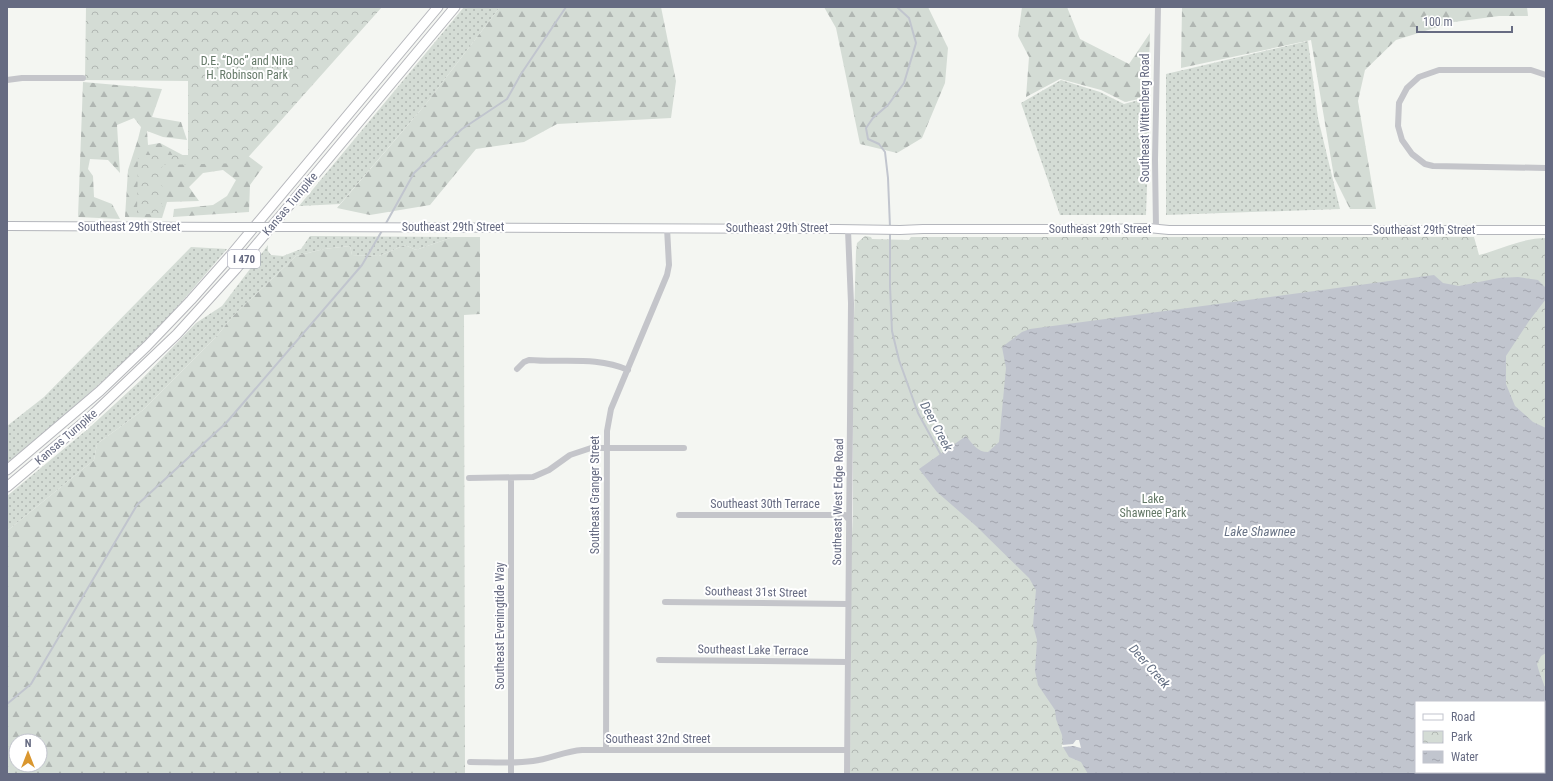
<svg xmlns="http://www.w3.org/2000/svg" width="1553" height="781" viewBox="0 0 1553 781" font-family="'Roboto Condensed',sans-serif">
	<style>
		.grass { fill: url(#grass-dots) }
		.forest { fill: url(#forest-firs); fill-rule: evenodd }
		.park { fill: url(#park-crowns); fill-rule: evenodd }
		.water { fill: url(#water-ripples) }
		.pier { fill: #f4f6f2 }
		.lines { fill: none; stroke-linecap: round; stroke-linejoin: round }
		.stream { stroke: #c1c5ce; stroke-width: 2 }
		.major-casing { stroke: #b4b6bc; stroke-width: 10 }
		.highway-casing { stroke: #b6b7bc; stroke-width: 11 }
		.minor { stroke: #c4c5ca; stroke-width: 6 }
		.major { stroke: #fff; stroke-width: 8 }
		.highway { stroke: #fff; stroke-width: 9 }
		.major-bridge-casing { stroke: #b4b6bc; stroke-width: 10; stroke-linecap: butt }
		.major-bridge { stroke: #fff; stroke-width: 8 }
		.labels { text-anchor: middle; stroke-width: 4; stroke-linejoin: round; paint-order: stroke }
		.shield { fill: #fff; stroke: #9497a8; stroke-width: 1 }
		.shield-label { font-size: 11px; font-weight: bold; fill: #666b82 }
		.park-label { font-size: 12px; fill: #657968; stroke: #fff }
		.street-label { font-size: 12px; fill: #666b82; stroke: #fff }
		.water-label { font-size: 13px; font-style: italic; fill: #677285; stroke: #fff }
	</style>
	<defs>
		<pattern id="grass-dots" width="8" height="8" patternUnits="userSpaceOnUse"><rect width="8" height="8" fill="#d4dcd5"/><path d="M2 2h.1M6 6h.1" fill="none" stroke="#b0b6b2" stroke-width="1.8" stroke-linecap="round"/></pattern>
		<pattern id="forest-firs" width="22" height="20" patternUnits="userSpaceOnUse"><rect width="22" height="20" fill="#d4dcd5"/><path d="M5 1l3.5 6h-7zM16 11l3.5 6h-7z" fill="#b0b6b2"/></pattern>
		<pattern id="park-crowns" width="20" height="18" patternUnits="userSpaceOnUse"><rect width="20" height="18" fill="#d4dcd5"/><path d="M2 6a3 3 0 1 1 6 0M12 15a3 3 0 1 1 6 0" fill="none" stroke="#b0b6b2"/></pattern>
		<pattern id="water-ripples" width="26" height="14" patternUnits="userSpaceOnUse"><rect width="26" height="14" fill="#c1c5ce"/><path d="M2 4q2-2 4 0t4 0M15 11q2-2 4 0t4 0" fill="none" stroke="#a1a4ad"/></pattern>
	</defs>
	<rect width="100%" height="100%" fill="#f4f6f2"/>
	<path class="grass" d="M464 7H500L425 105 340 204 299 206Z
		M1308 41 1318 118 1340 209 1166 215V74Z
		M1061 80 1100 92 1124 104 1150 97 1146 215H1060L1021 103Z
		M310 236 453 237 416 250 405 245 379 256 352 255 350 246 324 249 296 256 233 316 216 337 143 410 97 444 94 460 7 531V496L89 428 141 380 196 323 222 306 268 245V251L271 255 283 256 301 249Z
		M191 247 227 249C208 271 190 293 171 314 121 367 64 417 7 463V426L44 397Z"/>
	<path class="forest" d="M500 7H661L676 81 671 118 557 124 524 142 476 149 430 205 370 215 337 208 425 105Z
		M824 7H928L948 48 945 83 922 138 897 153 860 144 836 28Z
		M1022 7H1067L1080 39 1129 64 1150 33 1148 97 1125 102 1101 90 1060 79 1026 97 1029 57 1018 36Z
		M1182 7H1527L1528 16H1499L1454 22 1396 40 1365 70 1358 101 1376 209H1350L1334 177 1311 40 1181 68Z
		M83 82 162 89 152 117 181 122 187 140 163 137 147 131 148 145 160 143 192 160 247 155 263 167 250 185 249 212 173 217 174 209 213 205 227 196 236 180 223 170 203 173 189 187 199 201 167 202 162 218 125 217 128 170 138 139 141 127 134 118 117 125 120 173 108 160 90 159 88 169 93 176 94 197 112 204 120 219 78 217Z
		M453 237H480V314L464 315 465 774H7V531L94 460 97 444 143 410 216 337 233 316 296 256 324 249 350 246 352 255 379 256 405 245 416 250ZM16 741H40V765H16Z"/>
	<path class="park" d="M86 7H382L243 163 162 165V214H137L138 155H188V81L85 80Z
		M865 236 871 237 872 239 909 240 911 237H1474L1479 255C1502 249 1522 238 1546 238V774H850L851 557 853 514V349L856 251 857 243ZM1416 702H1544V772H1416Z"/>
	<path class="water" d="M1434 275 1443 283 1459 286 1499 278 1518 277 1538 280 1545 287 1546 299 1529 321 1506 356V384L1515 406 1533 422 1546 428V653L1541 656 1537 664C1541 682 1551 691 1544 710V702H1416V772H1544V712L1546 713V774H1088L1081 762 1069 757 1063 747 1062 735 1056 719 1055 710 1038 685 1035 671 1037 640 1033 625 1036 590 1029 578 976 526 937 492 919 469 966 436C973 444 977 452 988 452L999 442 1006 368 1002 347 1022 332 1030 329Z"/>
	<path class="pier" d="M1076 740H1079L1081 748 1073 746 1062 747V745L1073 744Z"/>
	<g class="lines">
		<path class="stream" d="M385 225 414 173 462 129 507 99 521 74 566 7
			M890 227 888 178 885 152 879 144 868 139 866 128 873 118 888 105 904 83 916 43 909 18 897 7
			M890 231V286L892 331 899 360 918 413 941 455
			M7 704 31 684 137 505 226 423 362 265 383 229"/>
		<defs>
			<path id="major" d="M7 226 230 227
				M300 227 837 229 900 230 923 229H1101L1148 228 1169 230H1546"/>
			<path id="highway" d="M7 470 100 391 147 346 191 300 230 256 438 7
				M7 487 90 417 177 334 236 269 455 7"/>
		</defs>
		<use href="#major" class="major-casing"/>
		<use href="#highway" class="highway-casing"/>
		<path class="minor" d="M1546 75 1531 70H1439L1419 77 1407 88 1399 103 1398 126 1402 140 1412 154 1425 164 1433 166 1546 168
			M7 80 22 78H83
			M1156 229 1155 160 1158 7
			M517 369 524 362 529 360C563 363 596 356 628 370
			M469 478 533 477 549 470 570 455 591 448H684
			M511 478V774
			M679 515H845L849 520
			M665 602 848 604
			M659 660 848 662
			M606 750 607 431 611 409 667 275 669 265 667 228
			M470 762C490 762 512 764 533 761 550 759 565 751 582 750H847
			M847 774 851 303 848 230"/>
		<use href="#major" class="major"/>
		<use href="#highway" class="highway"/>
		<defs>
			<path id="major-bridge" d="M230 227H300"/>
		</defs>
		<use href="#major-bridge" class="major-bridge-casing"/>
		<use href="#major-bridge" class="major-bridge"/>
	</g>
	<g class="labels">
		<rect class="shield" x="228" y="250" width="32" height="18" rx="3"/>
		<g class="shield-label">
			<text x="244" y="263">I 470</text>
		</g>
		<g class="park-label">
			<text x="247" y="65">D.E. “Doc” and Nina<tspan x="247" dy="14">H. Robinson Park</tspan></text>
			<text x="1153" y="503">Lake<tspan x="1153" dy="14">Shawnee Park</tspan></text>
		</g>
		<g class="street-label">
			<text transform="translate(1145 118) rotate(-90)" y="4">Southeast Wittenberg Road</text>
			<text transform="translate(290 204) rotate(-50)" y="4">Kansas Turnpike</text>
			<text x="129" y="231">Southeast 29th Street</text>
			<text x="453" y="231">Southeast 29th Street</text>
			<text x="777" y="232">Southeast 29th Street</text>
			<text x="1100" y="233">Southeast 29th Street</text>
			<text x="1424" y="234">Southeast 29th Street</text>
			<text transform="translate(66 437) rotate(-41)" y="4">Kansas Turnpike</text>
			<text transform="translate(595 495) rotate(-90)" y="4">Southeast Granger Street</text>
			<text transform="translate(838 502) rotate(-89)" y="4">Southeast West Edge Road</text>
			<text x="765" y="508">Southeast 30th Terrace</text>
			<text transform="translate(756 592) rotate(1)" y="4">Southeast 31st Street</text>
			<text transform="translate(500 626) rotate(-90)" y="4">Southeast Eveningtide Way</text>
			<text transform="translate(753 650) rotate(1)" y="4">Southeast Lake Terrace</text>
			<text x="658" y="743">Southeast 32nd Street</text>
		</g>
		<g class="water-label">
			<text transform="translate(937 426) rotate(62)" y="5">Deer Creek</text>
			<text x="1260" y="536">Lake Shawnee</text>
			<text transform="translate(1150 666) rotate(48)" y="5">Deer Creek</text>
		</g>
	</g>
	<rect width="1553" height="781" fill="none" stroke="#666b82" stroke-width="16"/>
	<rect x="1415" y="701" width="130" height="72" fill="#ffffff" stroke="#c2c4cd"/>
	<rect x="1423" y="714" width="20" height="6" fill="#ffffff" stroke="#c2c4cd"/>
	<text x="1451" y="721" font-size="12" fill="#666b82">Road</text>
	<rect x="1423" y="731" width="20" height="12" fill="url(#park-crowns)" stroke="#c2c4cd"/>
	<text x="1451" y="741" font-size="12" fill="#666b82">Park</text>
	<rect x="1423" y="751" width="20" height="12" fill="url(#water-ripples)" stroke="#c2c4cd"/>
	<text x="1451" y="761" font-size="12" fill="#666b82">Water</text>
	<g transform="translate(28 753)"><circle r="19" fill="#ffffff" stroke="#c2c4cd"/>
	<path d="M0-3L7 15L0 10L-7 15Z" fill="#da972f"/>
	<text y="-6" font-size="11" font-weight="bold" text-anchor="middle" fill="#666b82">N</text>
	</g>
	<path d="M1417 26v6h95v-6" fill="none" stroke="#666b82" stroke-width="2"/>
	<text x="1423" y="26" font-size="12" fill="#666b82" stroke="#ffffff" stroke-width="3" paint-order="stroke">100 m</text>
</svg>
